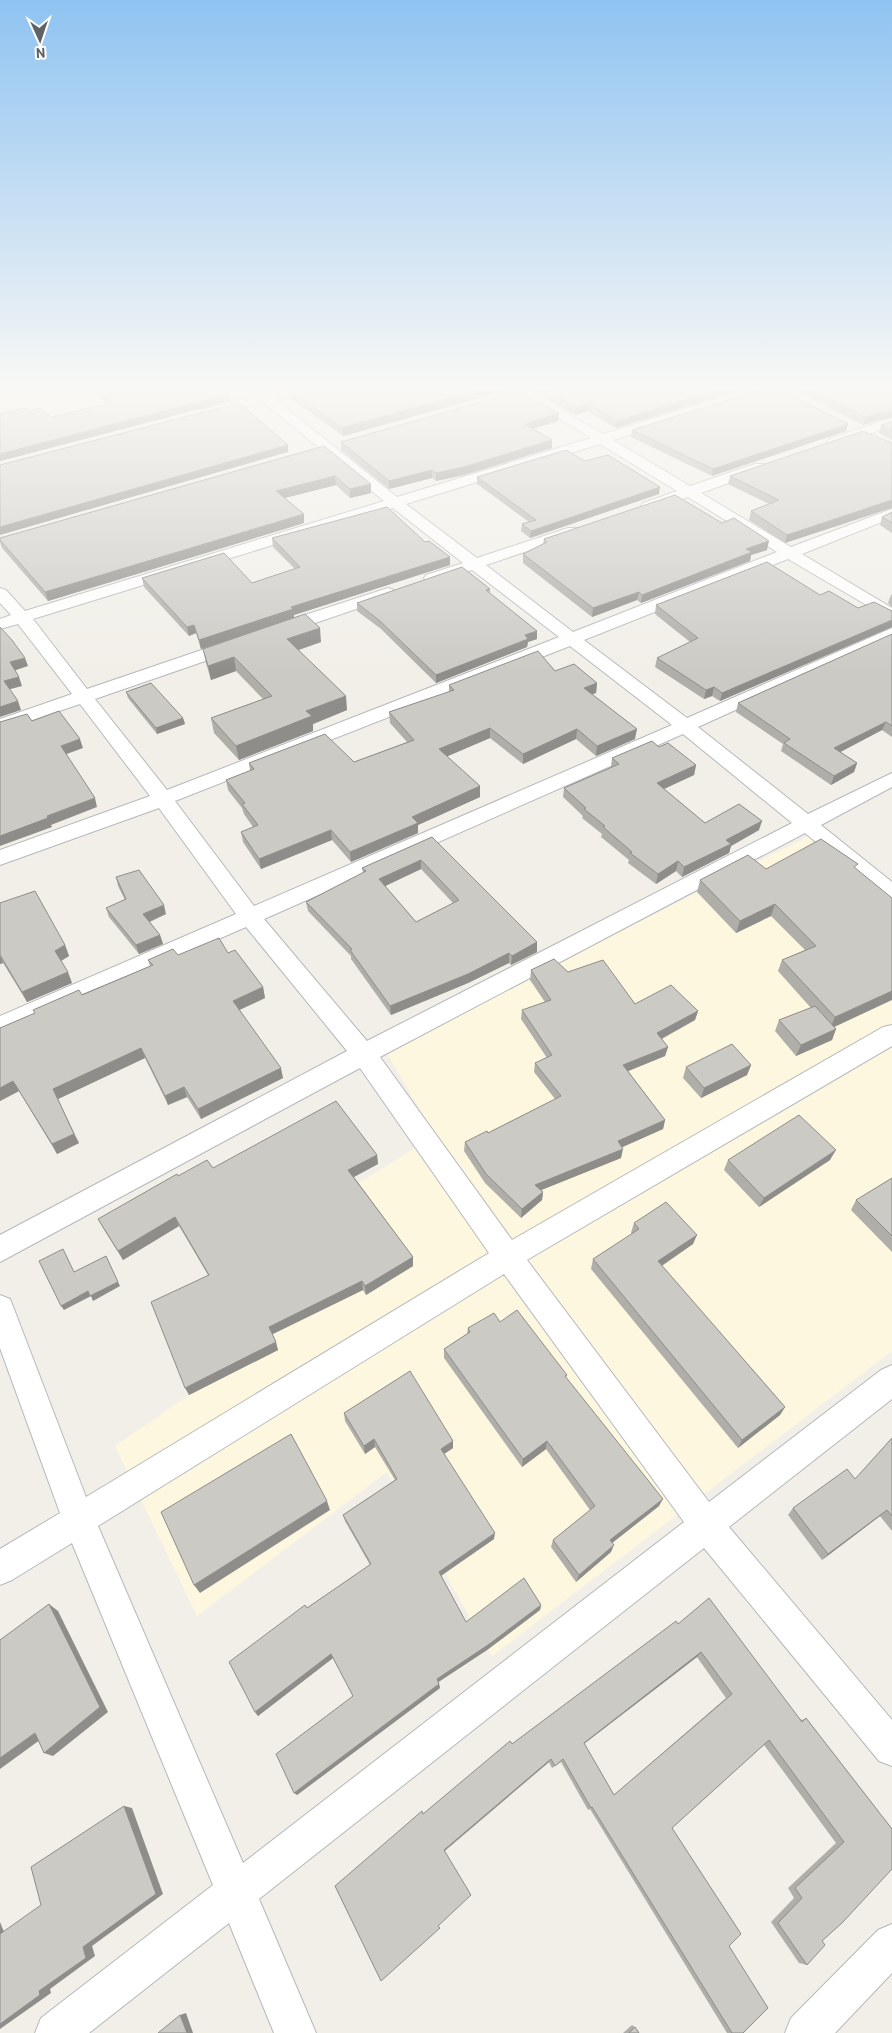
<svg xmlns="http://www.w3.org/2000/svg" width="892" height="2033" viewBox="0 0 892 2033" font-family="Barlow,sans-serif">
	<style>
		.commercial { fill: #fef7e0 }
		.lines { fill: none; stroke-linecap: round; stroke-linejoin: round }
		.minor-casing { stroke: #b5b8bc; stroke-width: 2 }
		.primary-casing { stroke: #f2c960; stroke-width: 2 }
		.minor { fill: #fff; fill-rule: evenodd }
		.primary { fill: #fff2af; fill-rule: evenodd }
		.wall { fill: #afaea9; fill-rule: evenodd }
		.shaded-wall { fill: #8f8d8a }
		.building { fill: #cccac5; stroke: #8f8d8a; fill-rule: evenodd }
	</style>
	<rect width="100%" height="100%" fill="#f1efe8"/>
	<path class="commercial" d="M813 834 892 896V1351L492 1656 387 1472 197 1616 115 1446 189 1395 278 1350 232 1261 435 1136 385 1050Z"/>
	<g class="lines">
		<defs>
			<path id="minor" d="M245 386H259L267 393 292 386H314L312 389 275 399 397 497 591 438 522 396 492 404 486 400 487 397 528 386H549L532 393 603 434 761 386H781L779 389 613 440 690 486 755 464H765L767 467 765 470 701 493 791 547 892 509V518L802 554 892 608V620L788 559 584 640 687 718 892 628V639L698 727 808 814 892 773V787L821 825 892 882V901L884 898 805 833 380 1057 512 1240 883 1027 892 1025V1046L527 1260 709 1502 881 1370 892 1365V1399L729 1527 892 1720V1766L879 1761 704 1548 259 1899 316 2033H274L229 1923 89 2033H35L41 2018 213 1885 72 1543 12 1580 0 1585V1549L60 1513 0 1348V1295L10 1299 14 1309 86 1497 489 1253 360 1068 0 1262V1235L347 1051 246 927 0 1035V1016L236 914 159 808 0 865V850L150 796 80 704 0 731V719L72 694 18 624 0 629V619L11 615 0 603V588L6 590 25 611 384 501 263 402 210 416 203 412 205 409 255 396ZM600 444 677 491 643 503 641 506 643 509H653L688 497 777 552 573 632 486 565 578 534 581 531 578 528H568L477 558 406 504ZM393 508 463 563 426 575 424 578 426 581H438L472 570 559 637 167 790 95 699 240 649 243 645 240 641H228L87 689 33 619ZM570 646 672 725 254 906 175 801ZM683 734 792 823 367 1041 264 919ZM504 1274 684 1522 243 1863 98 1526Z
				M892 418V426L834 446 827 442 829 439Z
				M388 588 394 590 396 593 394 596 286 633H274L272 629 274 625Z
				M892 1924V1973L835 2033H785L791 2018 878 1930Z"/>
			<path id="primary" d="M0 386H21L19 389 0 394Z"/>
		</defs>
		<use href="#minor" class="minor-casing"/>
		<use href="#primary" class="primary-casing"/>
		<use href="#minor" class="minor"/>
		<use href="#primary" class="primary"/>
	</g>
	<path class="wall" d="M90 386H220L230 401 0 461 30 411 52 417 107 404 91 388Z
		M300 386H510L509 390 343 436 289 397 288 389Z
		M538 386H754L616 428 587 411 575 415 537 393Z
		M786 386H892L863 425Z
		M559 413 558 421 533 428 552 440V448L464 475 436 481 432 478 389 489 341 450V442Z
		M892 421V440L879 433 881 425Z
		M632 430 846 431 712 476 631 437Z
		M892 443 785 543 749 520 751 511 769 504 728 484 730 476Z
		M324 446 371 493 350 498 336 485 284 498 304 514V523L48 601 2 548 0 542V538Z
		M585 461 659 494 530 538 521 531 522 524 529 522 477 484V477Z
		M892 512V533L880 525 882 517Z
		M722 523 767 550 751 555 750 561 641 603 637 600 592 617 523 563V554L543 544 544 539Z
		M272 538 450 565 294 615V618L201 649 196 633 189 636 144 587 142 578 252 583 295 569 273 547Z
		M490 589V593L537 639 528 642 527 647 436 683 381 629 357 611V603Z
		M892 594V607L888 603 891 595Z
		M820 595 858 608 892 611V627L720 701 712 696 704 699 655 667 657 658 690 642 655 614 656 605Z
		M892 634V737L882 730 840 752 857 763 854 772 831 785 781 751 783 744 736 712 738 703Z
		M321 642 299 650 347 710 313 724V731L239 760 214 733 211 718 263 699 236 671 211 680 206 663 203 649Z
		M555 671 597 683 596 693 592 694 635 739 596 756 576 739 523 764 490 738 446 756 480 797 418 825V833L351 862 332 840 261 869 243 842 241 832 253 827 244 814 242 808 228 790 226 780 250 771 249 763 354 762 407 742 390 723 389 712 449 692V685Z
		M126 692 183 718 185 724 157 734 128 698Z
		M659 747 696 765 694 775 664 789 705 823 759 830 731 846 729 853 682 877 676 871 656 884 628 863 629 860 601 837 602 834 582 818 583 816 563 797 564 788 611 767 612 758Z
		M432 837 537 942V952L511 965 509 963 468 983 391 1015 351 959V956L308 911 306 902 363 873 362 868ZM421 869 453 903 416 922 385 886Z
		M766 869H856L834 1027 836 1029 832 1040 796 1056 775 1031 779 1020 811 1008 778 971 782 960 805 950 771 916 736 933 697 892 700 880Z
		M116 877 166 914 150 922 160 935 163 944 139 954 109 917 106 908 125 900 118 886Z
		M0 903 65 945 69 956 61 961 72 983 27 1002 3 963 0 964Z
		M228 953 263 987 265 998 239 1010 283 1078 201 1119 187 1097 168 1105 145 1058 58 1099 79 1143 57 1154 19 1091 0 1101V1028L150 966 148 960 178 955Z
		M531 970 568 972 635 1004 698 1011 695 1020 662 1039 668 1047 665 1056 628 1071 665 1120 663 1129 622 1147 621 1158 541 1190 543 1192 542 1200 521 1218 485 1183 464 1151 465 1142 488 1133 555 1099 534 1072 535 1063 547 1058 521 1019 522 1010 545 1002 530 980Z
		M751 1065 747 1075 701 1098 683 1078 686 1067Z
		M377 1155 378 1164 354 1177 413 1257V1266L366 1295 363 1290 272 1334 278 1350 189 1395 208 1275 179 1226 123 1260 103 1228 98 1219 178 1176 213 1168Z
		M728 1160H830L759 1207 724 1170Z
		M892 1178V1252L851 1210 856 1200Z
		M634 1223 693 1244 662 1266 785 1407 780 1415 738 1448 591 1269 593 1259 632 1234 631 1233Z
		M500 1322 567 1375 566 1378 659 1506 612 1543 611 1552 576 1582 551 1547 553 1540 590 1510 546 1449 522 1467 444 1358V1349L467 1334 468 1328Z
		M344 1413 453 1441V1448L444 1454 494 1539 441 1576 466 1622 541 1605 540 1610 487 1650 438 1682 439 1684 440 1688 297 1795 353 1696 333 1658 258 1716 255 1712 307 1608 370 1565 345 1521 343 1515 395 1480 375 1447 365 1454 345 1421Z
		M892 1438V1531L880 1516 822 1560 788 1515 793 1508 855 1479Z
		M678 1624 802 1720 806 1718 892 1829 807 1965 799 1963 771 1922 794 1898 788 1888 836 1843 764 1745 672 1828 729 1946 743 2033H727L590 1809 588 1810 561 1762 552 1768 549 1762 445 1851 381 1981 423 1814 512 1744ZM697 1657 726 1698 614 1795 584 1744Z
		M632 2025 635 2027 639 2033H623Z"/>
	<path class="shaded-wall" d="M493 386H510L509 390 343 436 342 428Z
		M730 386H754L616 428 617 421Z
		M229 394 230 401 0 461V454Z
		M588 403 587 411 575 415 576 407Z
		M892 410V417L863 425 865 417Z
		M559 413 558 421 525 431V424Z
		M848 424 846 431 712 476 713 469Z
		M552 440V448L464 475 436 481V473Z
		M288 445V452L0 535V527Z
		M432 470V478L389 489V481Z
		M335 476 336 485 277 500 276 491Z
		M371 484V493L350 498V489Z
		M660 487 659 494 530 538 531 531Z
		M892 500V508L785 543 787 535Z
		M304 514V523L48 601 45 592Z
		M769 541 767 550 751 555 750 561 641 603 642 595 746 549Z
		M450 557V565L294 615V618L201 649 199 640 291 607Z
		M639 592 637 600 592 617 593 608Z
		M892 620V627L720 701 722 693Z
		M194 625 196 633 189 636 187 627Z
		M320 628 321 642 289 653 287 639Z
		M537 631V639L528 642 527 647 436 683V675L525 635Z
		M234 657 236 671 211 680 208 666Z
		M25 658 28 666 13 671 10 662Z
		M19 677 22 686 7 690 4 681Z
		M597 683 596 693 583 698 584 688Z
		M714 687 712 696 704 699 706 690Z
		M346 696 347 710 313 724V731L239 760 236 746 306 711Z
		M18 701 21 710 0 717V707Z
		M183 718 185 724 157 734 156 728Z
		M886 722 882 730 831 757 834 748Z
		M490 728V738L439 760V749Z
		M577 729 576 739 523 764V754Z
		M637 729 635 739 596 756 597 746Z
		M80 739 83 748 64 755 61 746Z
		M857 763 854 772 831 785 834 776Z
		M696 765 694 775 655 793 657 783Z
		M480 786V797L418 825V833L351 862 350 852 412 817Z
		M95 798 97 807 51 825 52 827 0 846V836L47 816Z
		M762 821 759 830 731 846 729 853 682 877 684 867 726 840Z
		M331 830 332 840 261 869 259 859Z
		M421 860V869L379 889V879Z
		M678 861 676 871 656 884 658 874Z
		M775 904 771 916 736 933 740 921Z
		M164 905 166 914 146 923 143 914Z
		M160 935 163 944 139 954 136 945Z
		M537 942V952L511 965 512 956Z
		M65 945 69 956 59 962 55 951Z
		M509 953V963L468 983 391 1015 390 1006Z
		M0 956 3 963 0 964Z
		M68 972 72 983 27 1002 22 992Z
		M263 987 265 998 235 1012 233 1001Z
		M892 991V1000L830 1029 835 1017Z
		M698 1011 695 1020 655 1042 657 1033Z
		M836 1029 832 1040 796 1056 801 1045Z
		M668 1047 665 1056 621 1074 623 1065Z
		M141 1048 145 1058 58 1099 53 1089Z
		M751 1065 747 1075 701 1098 704 1088Z
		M281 1068 283 1078 201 1119 198 1109Z
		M13 1081 19 1091 0 1101V1088Z
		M184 1087 187 1097 168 1105 165 1096Z
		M665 1120 663 1129 616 1150 618 1141Z
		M74 1134 79 1143 57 1154 52 1144Z
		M623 1149 621 1158 534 1193 535 1185Z
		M836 1150 830 1160 759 1207 764 1198Z
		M377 1155 378 1164 350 1179 348 1170Z
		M543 1192 542 1200 521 1218 522 1209Z
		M175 1217 179 1226 123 1260 118 1251Z
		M697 1235 693 1244 655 1270 658 1261Z
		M106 1256 120 1286 93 1301 91 1296 64 1310 61 1306 88 1291Z
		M413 1257V1266L366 1295 365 1286Z
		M362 1281 363 1290 271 1335 269 1327Z
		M276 1342 278 1350 189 1395 185 1388Z
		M785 1407 780 1415 738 1448 742 1440Z
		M374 1439 375 1447 365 1454 364 1446Z
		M453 1441V1448L441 1456V1449Z
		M547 1441 546 1449 522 1467 523 1459Z
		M663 1499 659 1506 607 1547 610 1540Z
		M327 1501 330 1510 200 1593 194 1585Z
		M887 1510 880 1516 822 1560 828 1554Z
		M495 1533 494 1539 439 1577V1572Z
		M614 1545 611 1552 576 1582 579 1575Z
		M49 1604 58 1611 108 1712 53 1756 44 1753Z
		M541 1605 540 1610 487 1650 437 1683V1679Z
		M701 1652 697 1657 581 1746 584 1743Z
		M331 1654 333 1658 258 1716 255 1712Z
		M439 1684 440 1688 297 1795 294 1793Z
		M35 1733 44 1737 0 1769V1758Z
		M551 1759 549 1762 444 1851V1850Z
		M124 1806 132 1808 163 1894 92 1946 95 1956 50 1989 51 1993 0 2029V2024L39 1991 83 1947Z
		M0 1922 6 1937 0 1938Z
		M186 2013 193 2033H187L180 2015Z"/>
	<path class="building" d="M94 386H220L229 394 0 454V414L25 408 30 411 39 408 52 417 111 403Z
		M300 386H493L342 428 288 389Z
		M539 386H730L617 421 588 403 576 407Z
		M772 386 848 424 713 469 632 430Z
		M803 386H892V410L865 417Z
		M520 391 559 413 525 424 552 440 464 467 436 473 432 470 389 481 341 442Z
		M239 403 288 445 0 527V465Z
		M892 421V431L881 425Z
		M863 431 892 443V500L787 535 751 511 779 500 730 476Z
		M324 446 371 484 350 489 335 476 276 491 304 514 45 592 0 540V538Z
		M566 450 585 461 608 455 660 487 531 531 522 524 536 520 477 477Z
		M675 495 722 523 734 518 769 541 746 549 752 552 642 595 639 592 593 608 523 554 547 542 544 539Z
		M387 507 425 542 429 541 450 557 291 607 293 609 199 640 194 625 187 627 142 578 224 553 252 583 300 567 272 538Z
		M892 512V523L882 517Z
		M767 562 820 595 829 591 858 608 874 602 892 611V620L722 693 714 687 706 690 657 658 698 638 656 605Z
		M462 567 490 589 486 590 537 631 525 635 528 639 436 675 380 621 357 603Z
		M305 614 320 628 287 639 346 696 306 711 312 716 236 746 211 718 272 696 234 657 208 666 203 649Z
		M0 627 12 640 25 658 10 662 19 677 4 681 18 701 0 707Z
		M892 634V726L886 722 834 748 857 763 834 776 784 743 790 739 738 703Z
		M538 651 555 671 574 664 597 683 584 688 637 729 597 746 577 729 523 754 490 728 439 749 480 786 412 817 418 823 350 852 331 830 259 859 241 832 258 825 242 804 245 803 226 780 254 769 249 763 325 734 354 762 414 740 389 712 454 690 449 685Z
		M151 683 183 718 156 728 126 692Z
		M59 711 80 739 61 746 95 798 47 816 48 818 0 836V722L27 714 32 721Z
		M652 741 659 747 668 743 696 765 657 783 705 823 739 804 762 821 726 840 731 844 684 867 678 861 658 874 630 853 632 852 603 827 605 826 584 809 586 808 564 788 619 764 612 758Z
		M432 837 537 942 512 956 509 953 468 974 390 1006 350 950 352 949 306 902 366 871 362 868ZM421 860 459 900 416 922 379 879Z
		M821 839 858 864 854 867 892 898V991L835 1017 782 960 816 946 775 904 740 921 700 880 748 855 766 869Z
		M139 870 164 905 143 914 160 935 136 945 106 908 126 899 116 877Z
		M35 891 65 945 55 951 68 972 22 992 0 955V903Z
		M219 938 228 953 235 950 263 987 233 1001 281 1068 198 1109 184 1087 165 1096 141 1048 53 1089 74 1134 52 1144 13 1081 0 1088V1028L35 1013 33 1010 79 990 82 995 153 965 148 960 173 949 178 955Z
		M554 959 568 972 603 960 635 1004 671 985 698 1011 657 1033 668 1047 623 1065 665 1120 618 1141 623 1149 535 1185 543 1192 522 1209 486 1174 465 1142 487 1131 488 1133 561 1096 535 1063 552 1055 522 1010 551 1000 531 970Z
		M815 1006 836 1029 801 1045 779 1020Z
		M732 1044 751 1065 704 1088 686 1067Z
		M336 1101 377 1155 348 1170 413 1257 365 1286 362 1281 269 1327 276 1342 185 1388 151 1302 209 1275 175 1217 118 1251 98 1219 177 1174 178 1176 207 1160 213 1168Z
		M799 1115 836 1150 764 1198 728 1160Z
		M892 1178V1236L856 1200Z
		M666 1202 697 1235 658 1261 785 1407 742 1440 593 1259 639 1229 634 1223Z
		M63 1249 74 1272 106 1256 118 1282 90 1296 88 1291 61 1306 39 1261Z
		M517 1310 567 1375 565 1376 663 1499 610 1540 614 1545 579 1575 553 1540 595 1506 547 1441 523 1459 444 1349 470 1332 468 1328 494 1313 500 1322Z
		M410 1371 453 1441 441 1449 495 1533 439 1572 466 1622 524 1578 541 1605 488 1645 437 1679 439 1684 294 1793 276 1754 353 1696 331 1654 255 1712 229 1662 305 1605 307 1608 371 1564 343 1515 397 1479 374 1439 364 1446 344 1413Z
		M291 1434 327 1501 194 1585 161 1512Z
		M892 1438V1516L887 1510 828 1554 793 1508 847 1469 855 1479Z
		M709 1598 802 1722 806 1718 892 1829V1869L843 1922 822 1941 825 1945 807 1965 778 1923 802 1898 795 1888 844 1842 769 1740 672 1828 741 1934 729 1946 768 2008 743 2033H732L592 1807 591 1808 563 1759 555 1766 551 1759 444 1850 471 1895 438 1926 440 1928 381 1981 335 1886 422 1811 423 1814 510 1741 512 1744 676 1621 678 1624ZM701 1652 732 1694 614 1795 584 1743Z
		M49 1604 100 1707 44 1753 35 1733 0 1758V1640Z
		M124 1806 156 1894 83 1947 86 1958 39 1991 40 1995 0 2024V1934L41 1905 31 1867Z
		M180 2015 187 2033H158Z
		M635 2027 639 2033H629Z"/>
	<linearGradient id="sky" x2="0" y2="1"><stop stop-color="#8fc3f1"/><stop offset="0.58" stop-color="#f9f8f5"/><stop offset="1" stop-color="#f9f8f5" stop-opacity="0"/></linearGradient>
	<rect width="892" height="671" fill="url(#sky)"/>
	<g transform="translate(40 40) rotate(177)" stroke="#ffffff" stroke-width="4" paint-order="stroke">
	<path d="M0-4L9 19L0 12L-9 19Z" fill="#5f6368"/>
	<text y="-8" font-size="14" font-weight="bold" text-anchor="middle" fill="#5f6368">N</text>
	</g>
</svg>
